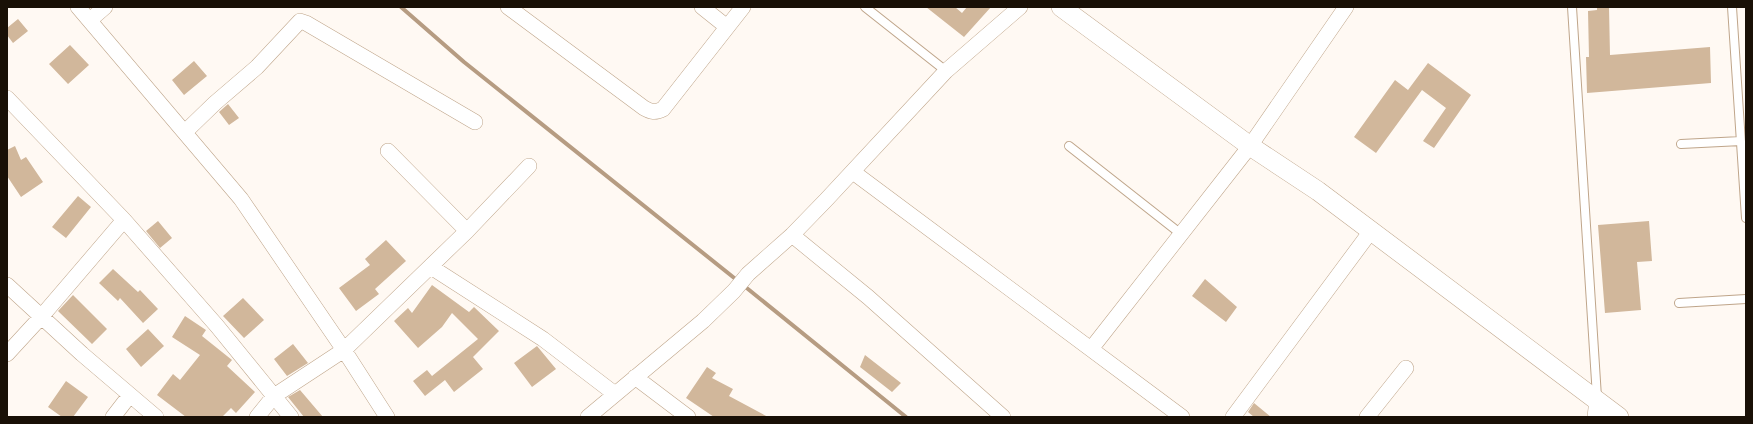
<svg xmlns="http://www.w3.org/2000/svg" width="1753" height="424" viewBox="0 0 1753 424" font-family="'Roboto Serif',serif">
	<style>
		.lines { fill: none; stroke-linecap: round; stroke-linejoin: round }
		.stream { stroke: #b69c82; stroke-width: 4 }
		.building { fill: #d1b79b }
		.service-casing { stroke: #bfa58a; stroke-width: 10 }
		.minor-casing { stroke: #bfa58a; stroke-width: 16 }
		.tertiary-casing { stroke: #bfa58a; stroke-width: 20 }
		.service { stroke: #fff; stroke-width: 8 }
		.minor { stroke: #fff; stroke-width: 15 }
		.tertiary { stroke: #fff; stroke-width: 19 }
	</style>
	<rect width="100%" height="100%" fill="#fff9f3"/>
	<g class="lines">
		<path class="stream" d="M401 7 464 62 738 281
			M743 285 906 417"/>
	</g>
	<path class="building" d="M926 7H955L962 13 967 7H991L964 37Z
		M1597 7H1609L1610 55 1710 47 1711 83 1587 93 1586 57H1589L1588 11 1597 10Z
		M18 19 28 31 13 43 7 35V28Z
		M70 45 89 65 68 84 49 64Z
		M194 61 207 76 184 95 172 80Z
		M1428 63 1471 95 1434 148 1423 141 1446 108 1422 90 1376 153 1354 137 1395 80 1408 90Z
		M228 104 239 118 229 125 219 112Z
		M15 146 21 160 26 157 43 182 21 197 7 176V150Z
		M78 196 91 207 66 238 52 227Z
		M158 221 172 238 160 248 146 231Z
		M1649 221 1652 261 1637 262 1641 310 1605 313 1598 225Z
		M386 240 406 261 375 289 379 294 356 311 339 288 370 265 365 259Z
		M113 269 138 292 140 290 158 309 143 323 120 298 118 301 99 283Z
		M1205 279 1237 307 1226 322 1192 296Z
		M432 285 469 312 474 307 499 331 473 357 483 369 454 392 445 380 425 396 413 381 427 370 432 376 478 339 452 313 442 327 418 348 394 321 408 308 412 313Z
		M73 295 107 329 92 344 58 311Z
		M243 298 264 320 244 338 223 316Z
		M185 316 206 330 202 336 232 360 227 366 255 392 236 413 231 408 222 417H186L157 395 173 374 180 380 200 355 172 337Z
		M148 329 164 346 141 367 126 349Z
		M293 344 308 363 287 376 274 359Z
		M537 346 556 369 532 387 514 363Z
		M865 355 901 383 892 392 860 367Z
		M707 367 716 373 712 378 733 389 729 396 768 417H714L686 398Z
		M66 381 88 397 73 417H62L48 407Z
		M300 390 323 417H304L288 397Z
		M1254 403 1271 417H1254L1248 412Z"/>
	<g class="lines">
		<defs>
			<path id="service" d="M865 7 946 71
				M1572 7 1597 397
				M1732 7 1746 218
				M1681 144 1741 141
				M1069 146 1181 234
				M1679 303 1746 299"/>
			<path id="minor" d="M78 7 241 199 344 350 387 417
				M508 7 644 108C651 112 655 113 663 109L743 7
				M702 7 727 27
				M90 20 105 7
				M7 98 124 220 217 326 291 417
				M185 132 215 103 257 67 300 21 306 23 475 122
				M388 151 467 231
				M853 172 1182 417
				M792 235 868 297 1003 417
				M431 267 543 339 615 394
				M7 285 82 354 156 417
				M1091 349 1250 146 1346 7
				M7 354 41 317 124 220
				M635 377 688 417
				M113 417 130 395
				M257 417 274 396 344 350 467 231 529 166
				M588 417 703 321 734 291 748 274 792 235 826 200 946 71 1020 7
				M1233 417 1371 231
				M1367 417 1406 368
				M1595 417 1597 400"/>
			<path id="tertiary" d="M1061 7 1250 146 1318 191 1619 417"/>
		</defs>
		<use href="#service" class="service-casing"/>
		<use href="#minor" class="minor-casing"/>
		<use href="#tertiary" class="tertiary-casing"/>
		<use href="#service" class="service"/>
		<use href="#minor" class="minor"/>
		<use href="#tertiary" class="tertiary"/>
	</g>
	<rect width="1753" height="424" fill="none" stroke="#191006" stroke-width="16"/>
</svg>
